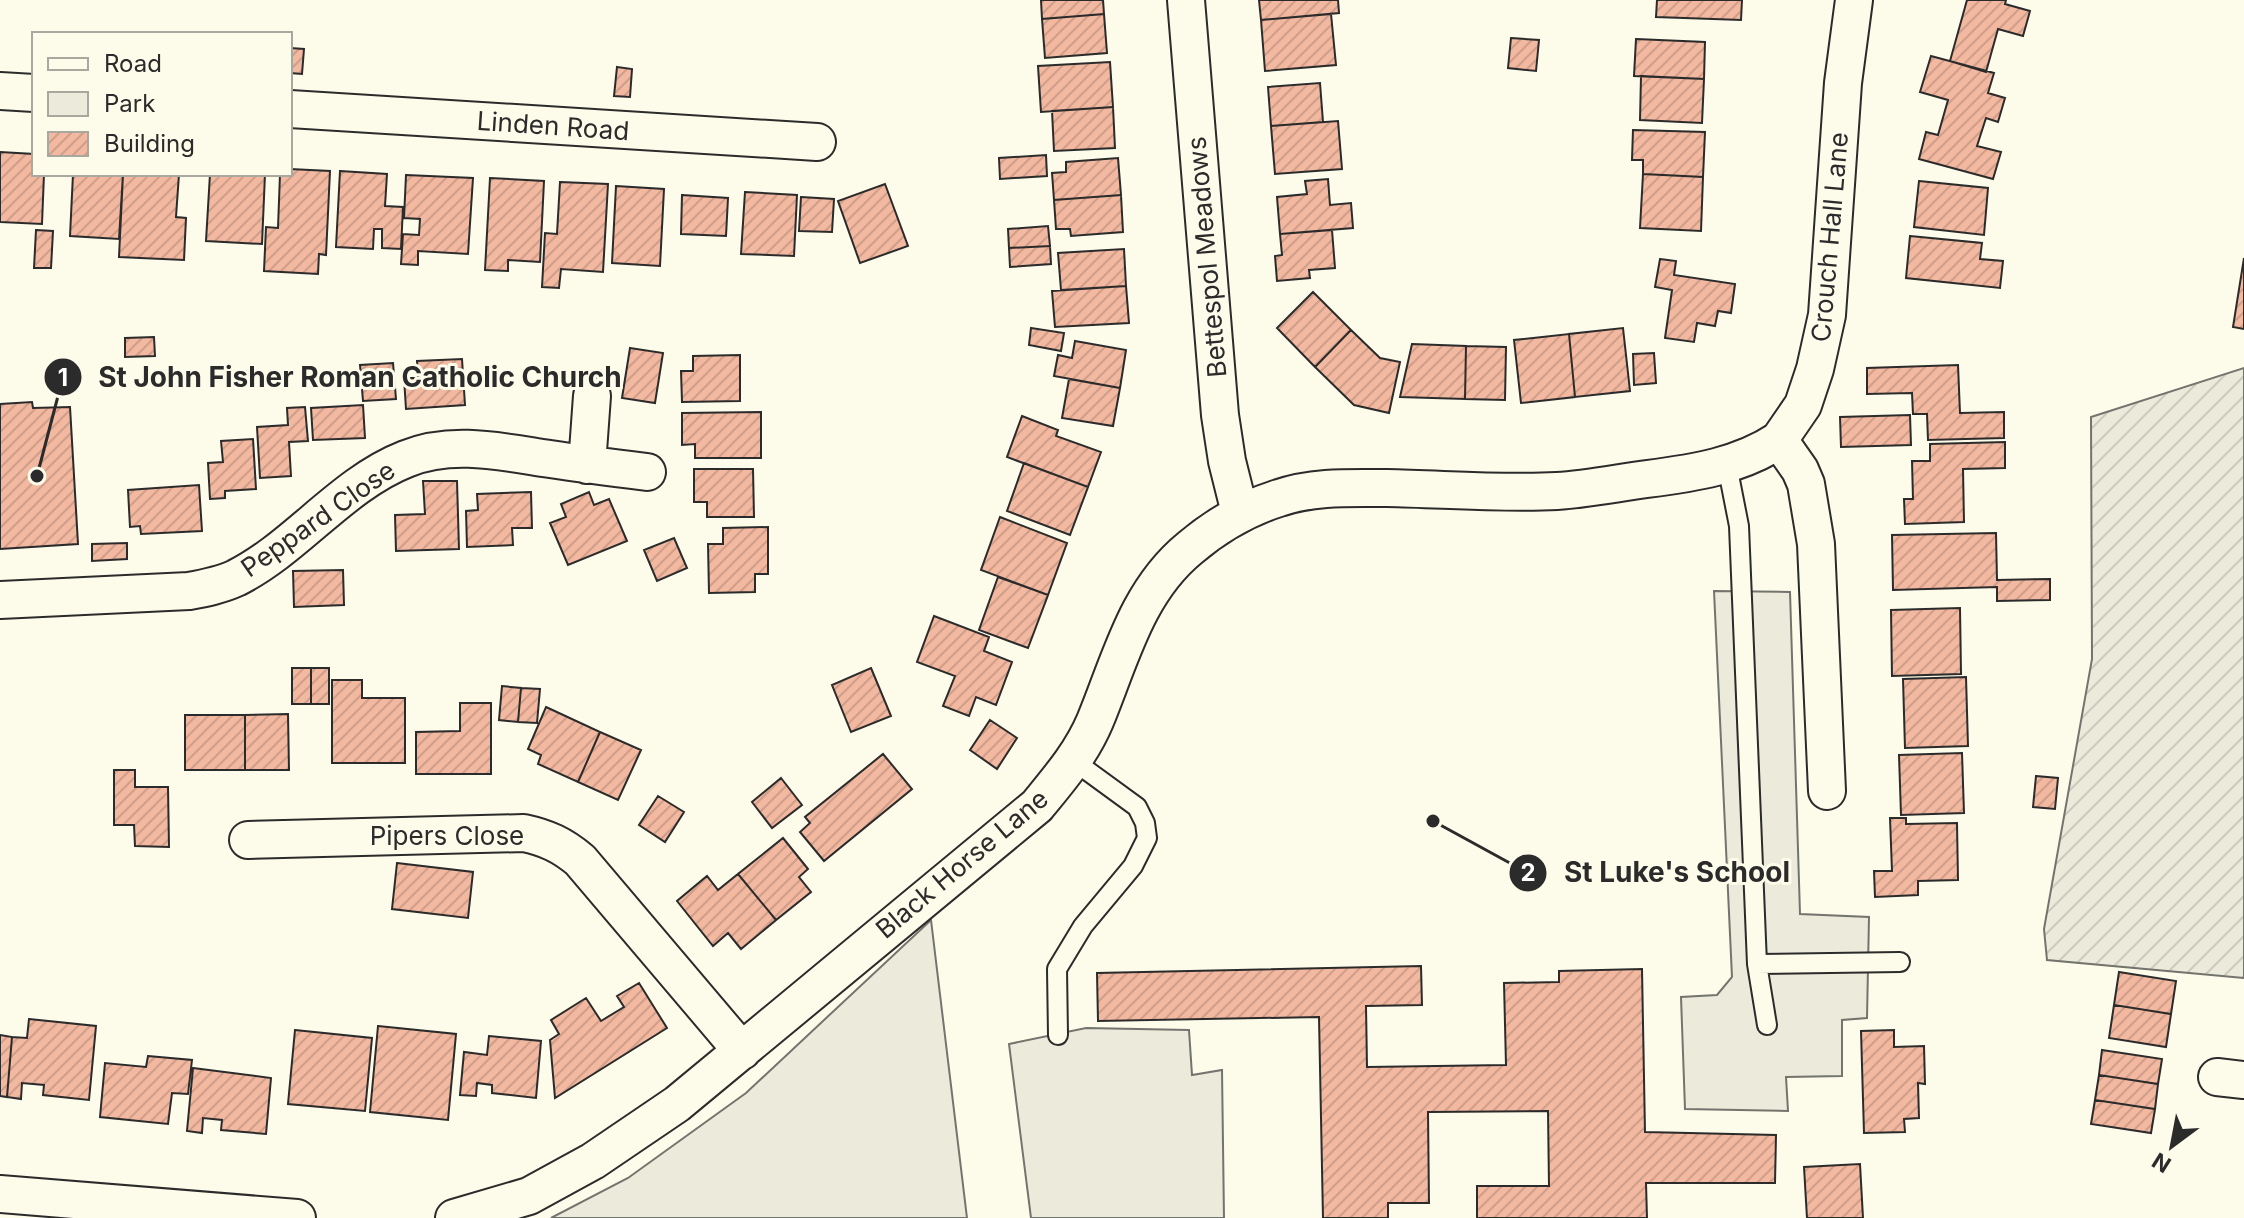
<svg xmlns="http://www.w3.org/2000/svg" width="2244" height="1218" viewBox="0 0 2244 1218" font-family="Inter,sans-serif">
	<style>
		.green { fill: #ecebdb; stroke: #74746e; stroke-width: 2 }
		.garden { fill: url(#garden-furrows); stroke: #74746e; stroke-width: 2 }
		.parking { fill: #eceadb; stroke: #74746e; stroke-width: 2 }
		.building { fill: url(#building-hatch); stroke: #2b2b2b; stroke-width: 2 }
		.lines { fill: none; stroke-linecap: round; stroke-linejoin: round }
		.lane-casing { stroke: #2b2b2b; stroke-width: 22 }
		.street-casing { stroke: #2b2b2b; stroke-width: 40 }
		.lane { stroke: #fdfbea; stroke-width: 18 }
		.street { stroke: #fdfbea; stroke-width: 36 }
		.labels { text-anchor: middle; stroke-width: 6; stroke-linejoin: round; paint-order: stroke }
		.street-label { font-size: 26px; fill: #2b2b2b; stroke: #fdfbea }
		.leader { fill: none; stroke: #2b2b2b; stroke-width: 3 }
		.callout-dot { fill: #2b2b2b; stroke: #fdfbea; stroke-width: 3 }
		.mark-label { font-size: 24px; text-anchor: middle; font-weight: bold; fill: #fff }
		.callout-label { font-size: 28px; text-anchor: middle; font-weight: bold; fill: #2b2b2b; stroke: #fdfbea; stroke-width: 6; stroke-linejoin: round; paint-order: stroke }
	</style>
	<defs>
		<pattern id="garden-furrows" width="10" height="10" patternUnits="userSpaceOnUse" patternTransform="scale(2)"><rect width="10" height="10" fill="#ecebdb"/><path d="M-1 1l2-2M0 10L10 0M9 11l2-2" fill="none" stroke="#cbcabc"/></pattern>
		<pattern id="building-hatch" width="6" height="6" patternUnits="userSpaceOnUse" patternTransform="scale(2)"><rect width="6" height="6" fill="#f2b8a0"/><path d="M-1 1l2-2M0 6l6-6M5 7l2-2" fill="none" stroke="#d09e8a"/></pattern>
	</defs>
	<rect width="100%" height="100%" fill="#fdfbea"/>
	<path class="green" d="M931 920 967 1218H551L628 1178 746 1093Z"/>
	<path class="garden" d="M2244 368V978L2047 960 2044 929 2092 659 2091 417Z"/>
	<path class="parking" d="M1714 591 1790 592 1800 914 1869 917 1867 1018 1842 1020V1076L1786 1077 1788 1111 1685 1109 1681 997 1717 995 1732 977Z
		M1086 1028 1189 1030 1192 1075 1222 1070 1224 1218H1031L1009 1044Z"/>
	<path class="building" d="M1041 0H1103L1104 14 1042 19Z
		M1259 0H1338L1339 13 1261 20Z
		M1657 0H1742L1741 20 1656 17Z
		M1967 0H2006L2005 4 2030 11 2023 36 1998 29 1986 72 1950 61Z
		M1104 14 1107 53 1045 58 1042 19Z
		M1331 14 1336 65 1265 71 1261 20Z
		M1511 38 1539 40 1536 71 1508 68Z
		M1636 39 1705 42 1704 79 1634 76Z
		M290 48 304 49 302 74 290 73Z
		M1931 56 1994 73 1988 93 2005 98 1998 122 1986 118 1977 146 2001 152 1993 179 1919 159 1926 132 1938 135 1948 100 1920 92Z
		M1110 62 1113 107 1041 112 1038 66Z
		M617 67 632 69 630 97 614 96Z
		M1641 76 1704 79 1702 123 1640 120Z
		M1320 83 1323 122 1271 126 1268 87Z
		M1113 107 1115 148 1054 151 1052 111Z
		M1338 121 1342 169 1275 174 1271 126Z
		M1633 130 1705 132 1703 177 1643 174V160H1632Z
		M0 152 34 154V174H44L42 224 0 222Z
		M1046 155 1047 176 1000 179 999 158Z
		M1118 158 1121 195 1054 200 1052 173 1066 172V162Z
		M290 169 330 171 326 255 319 254 318 274 264 271 266 227 278 228 280 174H290Z
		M340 171 387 174 385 206 403 207 401 249 382 248V229H374L373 249 336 247Z
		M73 174H123L119 239 70 236Z
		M123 174H179L176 217 186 218 184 260 119 257Z
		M210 174H265L262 244 206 241Z
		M1643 174 1703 177 1701 231 1640 228Z
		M406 175 473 178 468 254 418 251V265L401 264 403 234 419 235 420 219 404 218Z
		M490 178 544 181 540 262 508 260V271L485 270Z
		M1328 179 1330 205 1351 203 1353 228 1280 234 1277 197 1307 194 1305 181Z
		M1919 181 1988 188 1984 235 1914 227Z
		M560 182 608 184 603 272 561 269 559 288 542 287 545 233 557 234Z
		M885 184 908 246 860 263 838 201Z
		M616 186 664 189 660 266 612 263Z
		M745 192 797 195 794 256 741 254Z
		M682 195 728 198 726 236 681 234Z
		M1121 195 1123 232 1071 236 1070 229H1056L1054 200Z
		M801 197 834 199 832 232 799 231Z
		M1048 226 1050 246 1009 248 1008 229Z
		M36 230 53 231 51 268H34Z
		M1332 230 1335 268 1309 270 1310 278 1277 281 1275 256 1282 255 1280 234Z
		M1910 236 1982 243 1980 259 2003 261 2000 288 1906 278Z
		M1050 246 1051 264 1010 267 1009 248Z
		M1124 249 1126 286 1061 290 1058 253Z
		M2244 258V329L2233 327Z
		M1660 259 1676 261 1674 275 1735 284 1731 313 1718 311 1715 326 1697 323 1694 342 1665 338 1672 290 1655 287Z
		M1126 286 1129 323 1055 327 1052 291Z
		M1313 292 1351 330 1315 367 1277 328Z
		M1031 328 1064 333 1061 351 1029 345Z
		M1623 328 1630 391 1575 397 1569 334Z
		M1351 330 1380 358 1400 362 1389 413 1354 405 1315 367Z
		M1569 334 1575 397 1521 403 1514 340Z
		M154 337 155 356 125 357V338Z
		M1075 341 1126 350 1120 388 1054 376 1058 355 1072 358Z
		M1412 344 1466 346 1465 399 1400 397Z
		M1466 346 1506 347 1505 400 1465 399Z
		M630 348 663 353 655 403 622 398Z
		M1654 353 1656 383 1634 385 1633 354Z
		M740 355V401L682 402 681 371H693V356Z
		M462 359 465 405 406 409 404 378H418L417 361Z
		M393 363 396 399 363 401 360 365Z
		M1958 365 1960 413 2004 412V438L1928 440 1927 414H1913L1912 393 1867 394V368Z
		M1069 379 1120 388 1113 426 1062 418Z
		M32 402 33 408 70 407 78 544 0 549V404Z
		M363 405 365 438 313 440 311 408Z
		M305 407 308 441 289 442 291 476 260 478 257 427 288 425 287 408Z
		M761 412V458H695V444L682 445V413Z
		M1910 415 1911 445 1841 447 1840 417Z
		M1022 416 1058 430 1056 436 1101 452 1088 487 1007 457Z
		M253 439 256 489 225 491V498L210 499 208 463 223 462 221 441Z
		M2005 442V468L1963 469 1964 522 1905 524 1904 499H1913L1912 461H1930V444Z
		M1024 463 1088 487 1070 535 1007 511Z
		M694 469H753L754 517H707V502H694Z
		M423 481H457L459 549 396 551 395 515 425 514Z
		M199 485 202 531 141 534 140 526 130 527 128 490Z
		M531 492 532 528H512L513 545 467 547 466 511 478 510 477 494Z
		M589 492 594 505 609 499 627 541 568 565 550 523 566 517 561 504Z
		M1000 517 1067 543 1048 595 981 570Z
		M768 527V574H755V592L709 593 708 544H723V528Z
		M1996 533 1997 580 2050 579V600L1997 601V587L1893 590 1892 535Z
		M674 538 687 568 657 581 644 550Z
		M127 543V559L92 561V544Z
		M343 570 344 605 294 607 293 571Z
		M998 577 1048 595 1028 648 979 630Z
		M1960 608 1961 674 1892 676 1891 610Z
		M934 616 989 637 984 651 1012 662 996 705 976 697 969 716 943 706 955 676 917 662Z
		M292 668H311V704H292Z
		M311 668H329V704H311Z
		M871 668 891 716 851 732 832 685Z
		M1966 677 1968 746 1905 748 1903 679Z
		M332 680H362V698H405V763H332Z
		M502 686 521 688 518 722 499 720Z
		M521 688 540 689 537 723 518 722Z
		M460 703H491V774H416V732L460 731Z
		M546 707 600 732 578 782 538 764 541 755 528 749Z
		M288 714 289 770H245V715Z
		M185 715H245V770H185Z
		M990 720 1017 738 997 769 970 750Z
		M600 732 641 750 618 800 578 782Z
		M1962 753 1964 813 1901 815 1899 755Z
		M883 754 912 789 824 861 800 832 810 823 805 817Z
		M114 770H135V787H168L169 847 135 846 134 825H114Z
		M2036 776 2058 778 2055 809 2033 807Z
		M781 778 802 805 772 828 752 802Z
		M658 796 684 812 665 842 639 825Z
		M1890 818H1906V824L1957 823 1958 880 1918 881V895L1875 897 1874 871H1892Z
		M783 838 808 869 799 877 811 892 776 920 738 874Z
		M397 863 473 872 468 918 392 909Z
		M738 874 776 920 741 949 728 933 713 946 677 901 707 876 718 890Z
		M1421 966 1422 1005 1366 1006 1367 1067 1506 1065 1504 983 1559 982V971L1642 969 1645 1132 1776 1135 1775 1183H1646L1647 1218H1477V1186H1549L1548 1111 1428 1112 1429 1203H1388V1218H1323L1319 1017 1098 1021 1097 973Z
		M2119 972 2176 981 2171 1014 2114 1005Z
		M639 983 667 1028 555 1098 550 1040 559 1034 551 1020 586 998 601 1021 624 1007 617 996Z
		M2114 1005 2171 1014 2166 1047 2109 1038Z
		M29 1019 96 1026 89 1100 43 1095 44 1085 22 1083 21 1099 7 1097 12 1037 27 1038Z
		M378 1026 456 1034 448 1120 370 1112Z
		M295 1030 372 1038 365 1111 288 1104Z
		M1894 1030V1047L1924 1046 1925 1084 1918 1083 1919 1118 1904 1119 1905 1132 1864 1133 1861 1031Z
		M0 1035 12 1037 7 1097 0 1096Z
		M489 1036 541 1041 536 1098 492 1093V1085L477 1083 476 1096 460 1095 464 1052 487 1055Z
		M2102 1050 2162 1059 2158 1084 2099 1075Z
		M148 1056 192 1060 188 1094 172 1093 168 1124 100 1117 105 1063 146 1067Z
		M193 1068 271 1078 266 1134 221 1130 222 1120 203 1118 202 1133 187 1131Z
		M2099 1075 2158 1084 2155 1109 2095 1100Z
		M2095 1100 2155 1109 2151 1133 2091 1124Z
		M1860 1164 1863 1218H1807L1804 1167Z"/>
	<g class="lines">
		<defs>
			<path id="lane" d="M1727 465 1739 526 1757 964 1767 1025
				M1757 964 1900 962
				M1058 1035 1057 969 1083 926 1133 866 1147 838 1145 823 1137 807 1074 761"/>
			<path id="street" d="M1186 0 1220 415 1227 461 1240 513
				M0 91 34 93
				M290 109 817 142
				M587 465 592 396
				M0 600 189 591C205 588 221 585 236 578 296 548 342 484 406 459 452 440 503 452 550 459 583 464 615 468 647 472
				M1827 791 1816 544 1806 484 1800 470 1779 440 1803 405 1815 369 1827 315 1843 83 1854 0
				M248 840 524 833C547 838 562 845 580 860L742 1051
				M2217 1077 2244 1080
				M0 1194 297 1218
				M454 1218 529 1196 593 1161 677 1104 1037 806C1059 779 1081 754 1095 721 1120 661 1136 592 1190 548 1216 526 1247 508 1279 498 1314 486 1351 488 1387 488 1443 489 1501 494 1557 491 1587 489 1617 483 1647 479 1694 473 1740 466 1779 440"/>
		</defs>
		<use href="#lane" class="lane-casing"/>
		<use href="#street" class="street-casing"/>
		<use href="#lane" class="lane"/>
		<use href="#street" class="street"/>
	</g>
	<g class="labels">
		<g class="street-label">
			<text transform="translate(553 126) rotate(4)" y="9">Linden Road</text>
			<text transform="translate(1830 237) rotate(-85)" y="9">Crouch Hall Lane</text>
			<text transform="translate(1207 257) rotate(-95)" y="9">Bettespol Meadows</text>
			<text transform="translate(318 519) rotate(-35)" y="9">Peppard Close</text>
			<text x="447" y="845">Pipers Close</text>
			<text transform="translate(962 864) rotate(-40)" y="9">Black Horse Lane</text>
		</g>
	</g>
	<path class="leader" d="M37 476L63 377M1433 821L1528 873"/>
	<g class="callout-dot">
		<circle cx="37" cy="476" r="8"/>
		<circle cx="1433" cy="821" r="8"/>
		<circle cx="63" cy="377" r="20"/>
		<circle cx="1528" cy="873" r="20"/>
	</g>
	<g class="mark-label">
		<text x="63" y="386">1</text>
		<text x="1528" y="881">2</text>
	</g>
	<g class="callout-label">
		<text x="360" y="387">St John Fisher Roman Catholic Church</text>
		<text x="1677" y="882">St Luke's School</text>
	</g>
	<rect x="32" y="32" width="260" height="144" fill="#fdfbea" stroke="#a9a89e" stroke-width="2"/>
	<rect x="48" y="58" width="40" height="12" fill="#fdfbea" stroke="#a9a89e" stroke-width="2"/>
	<text x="104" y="72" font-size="24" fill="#2b2b2b">Road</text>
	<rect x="48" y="92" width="40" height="24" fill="#ecebdb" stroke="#a9a89e" stroke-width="2"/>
	<text x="104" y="112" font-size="24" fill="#2b2b2b">Park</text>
	<rect x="48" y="132" width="40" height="24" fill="url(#building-hatch)" stroke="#a9a89e" stroke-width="2"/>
	<text x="104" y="152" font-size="24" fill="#2b2b2b">Building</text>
	<g transform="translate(2172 1146) rotate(212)" stroke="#fdfbea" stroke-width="6" paint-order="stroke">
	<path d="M0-6L14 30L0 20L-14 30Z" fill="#2b2b2b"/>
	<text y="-12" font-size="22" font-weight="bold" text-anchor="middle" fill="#2b2b2b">N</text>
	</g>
</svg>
